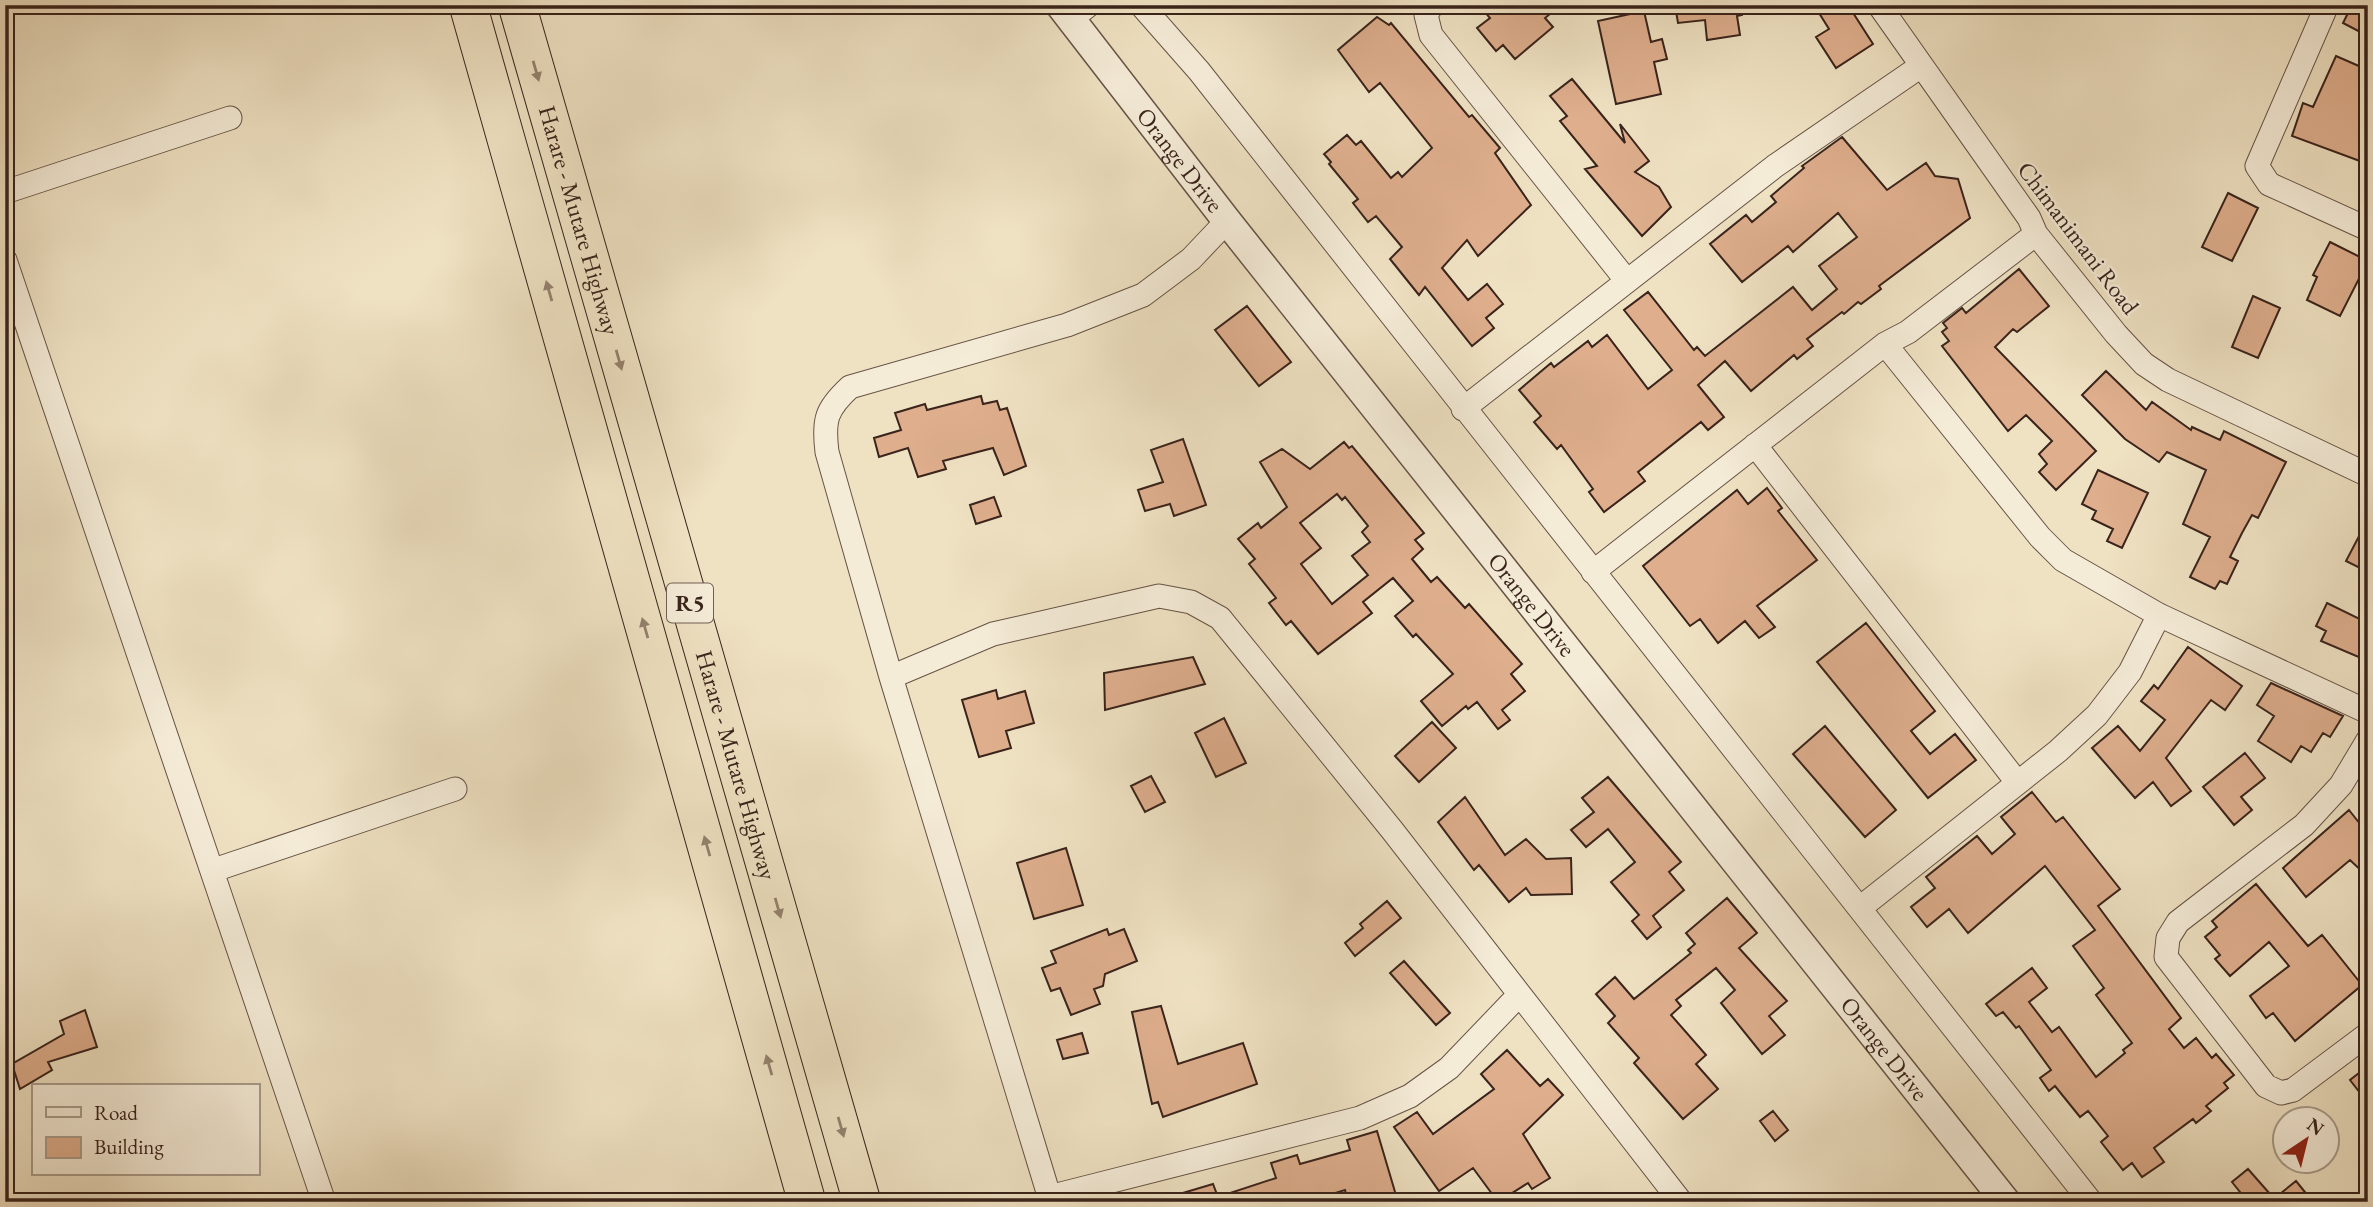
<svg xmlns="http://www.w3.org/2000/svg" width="2373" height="1207" viewBox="0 0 2373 1207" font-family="'EB Garamond',serif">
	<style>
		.building { fill: #deae8d; stroke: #39231b; stroke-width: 2; fill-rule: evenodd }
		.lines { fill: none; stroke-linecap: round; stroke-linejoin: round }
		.minor-casing { stroke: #665345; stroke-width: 25 }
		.tertiary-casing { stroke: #665345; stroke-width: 31 }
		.trunk-casing { stroke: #39231b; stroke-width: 39 }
		.minor { stroke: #f5ecd8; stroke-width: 23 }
		.tertiary { stroke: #f5ecd8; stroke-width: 28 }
		.trunk { stroke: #efe2c3; stroke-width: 37 }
		.oneway { fill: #94826f }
		.labels { text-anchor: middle; stroke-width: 5; stroke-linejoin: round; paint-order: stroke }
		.shield { fill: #f5ecd8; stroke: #715f54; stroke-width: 2 }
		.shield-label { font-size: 23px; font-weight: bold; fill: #39231b }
		.street-label { font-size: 24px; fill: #39231b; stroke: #f5ecd8 }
	</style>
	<rect width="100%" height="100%" fill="#efe2c3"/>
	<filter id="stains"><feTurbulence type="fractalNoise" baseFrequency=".00286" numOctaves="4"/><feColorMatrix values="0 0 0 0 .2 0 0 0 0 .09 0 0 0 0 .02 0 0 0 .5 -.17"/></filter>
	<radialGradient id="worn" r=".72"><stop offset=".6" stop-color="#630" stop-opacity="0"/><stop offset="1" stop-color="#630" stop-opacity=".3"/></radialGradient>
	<path class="building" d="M1479 5H1510L1516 13 1526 5H1561L1545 18 1553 27 1515 59 1503 45 1496 51 1477 28 1490 18Z
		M1675 5H1741L1742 15 1737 16 1740 35 1707 40 1705 20 1678 23Z
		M1814 5H1848L1873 44 1836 68 1816 37 1829 29Z
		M2352 5H2368V36L2343 23Z
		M1644 11 1651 42 1662 39 1667 59 1654 62 1661 94 1616 104 1598 21Z
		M1377 17 1389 25 1391 23 1469 117 1472 115 1500 148 1495 153 1531 205 1478 256 1467 240 1442 268 1468 300 1487 284 1503 304 1486 318 1494 328 1472 346 1425 287 1419 295 1390 259 1402 247 1376 216 1368 222 1353 203 1358 199 1329 164 1331 162 1324 154 1347 135 1356 145 1361 141 1391 178 1398 172 1402 177 1432 148 1380 83 1369 92 1338 50Z
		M2336 56 2368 70V164L2292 136 2303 103 2313 107Z
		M1572 79 1625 143 1620 124 1649 161 1635 172 1659 187 1671 207 1642 236 1585 169 1597 166 1560 121 1567 116 1550 96Z
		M1842 137 1887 190 1926 163 1935 176 1958 179 1970 218 1879 286 1881 289 1861 304 1858 302 1844 314 1842 312 1807 339 1813 346 1797 359 1794 355 1751 391 1725 361 1698 385 1724 417 1708 430 1701 422 1638 472 1645 481 1604 512 1589 492 1593 489 1561 445 1557 449 1534 422 1541 416 1519 390 1551 363 1554 367 1588 341 1592 347 1607 335 1648 389 1672 370 1624 310 1648 292 1694 350 1697 347 1705 356 1793 287 1812 310 1837 289 1819 266 1857 237 1838 213 1793 252 1788 246 1742 282 1710 244 1746 215 1752 222 1776 202 1771 196 1804 168 1802 166Z
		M2228 193 2258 208 2232 261 2202 247Z
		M2330 242 2368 261 2340 316 2307 300 2317 277 2313 275Z
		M2019 269 2049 306 2017 332 2013 329 1995 347 2096 451 2056 490 2039 472 2047 464 2039 454 2052 441 2026 415 2008 431 1942 346 1949 341 1942 332 1947 328 1943 323 1962 308 1966 313Z
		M2253 296 2280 308 2258 358 2232 347Z
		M1247 306 1291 362 1259 386 1215 330Z
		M2106 371 2146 410 2152 402 2191 430 2192 427 2220 440 2224 431 2286 462 2258 518 2252 515 2242 533 2230 557 2238 561 2227 584 2220 581 2215 589 2190 577 2210 537 2183 524 2206 470 2167 452 2159 462 2125 439 2082 395Z
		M981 396 983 404 997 401 1000 410 1007 408 1026 466 1004 475 993 448 943 461 946 469 918 477 908 448 879 457 874 438 901 430 895 413 925 404 927 410Z
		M1183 439 1206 505 1174 516 1170 504 1145 511 1138 490 1163 482 1151 450Z
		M1344 442 1349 448 1352 446 1424 533 1415 540 1423 549 1412 559 1431 582 1437 577 1465 608 1469 604 1522 664 1511 674 1525 691 1502 710 1510 720 1498 729 1477 702 1468 709 1466 706 1442 726 1421 701 1453 674 1416 634 1413 637 1395 616 1413 601 1393 578 1363 602 1372 613 1318 654 1291 621 1286 625 1269 603 1276 598 1249 564 1255 559 1238 539 1258 523 1261 528 1287 507 1260 462 1282 449 1310 469ZM1337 494 1342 500 1345 497 1368 526 1362 532 1370 542 1352 556 1368 575 1332 604 1301 564 1321 548 1300 523Z
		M2098 470 2148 493 2122 548 2107 541 2113 529 2092 519 2096 511 2082 504Z
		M1767 488 1782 508 1778 511 1817 560 1757 606 1775 627 1759 638 1745 621 1718 643 1700 619 1690 626 1643 566 1737 490 1748 504Z
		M994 497 1001 516 976 524 970 505Z
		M2368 519V572L2346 561Z
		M2327 603 2368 623V661L2321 641 2326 631 2316 626Z
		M1866 623 1935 711 1911 731 1930 754 1955 734 1976 760 1928 798 1817 662Z
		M2188 647 2242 686 2225 710 2211 700 2166 758 2191 791 2171 806 2153 782 2135 798 2092 748 2118 726 2140 751 2165 720 2141 701 2154 685 2158 689Z
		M1193 657 1205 684 1105 710 1104 673Z
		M2271 683 2343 716 2330 737 2323 733 2311 752 2301 746 2291 762 2258 741 2274 716 2257 705Z
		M996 690 998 699 1025 691 1034 723 1006 731 1011 748 979 757 962 700Z
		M1224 718 1246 763 1216 777 1195 733Z
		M1432 722 1456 748 1419 782 1395 756Z
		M1825 726 1896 810 1865 837 1793 754Z
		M2245 753 2265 778 2241 797 2252 810 2234 825 2203 787Z
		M1151 776 1165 802 1145 812 1131 786Z
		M1608 777 1681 862 1669 872 1684 890 1653 916 1661 927 1647 939 1632 921 1639 915 1611 882 1635 862 1608 829 1586 847 1571 830 1594 812 1582 798Z
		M2032 792 2056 822 2063 817 2120 889 2098 906 2181 1018 2169 1029 2184 1048 2196 1038 2212 1058 2216 1054 2234 1075 2224 1083 2228 1088 2206 1106 2211 1111 2196 1123 2193 1119 2154 1148 2164 1162 2142 1177 2132 1163 2123 1170 2101 1142 2108 1136 2088 1111 2080 1117 2055 1086 2049 1091 2040 1078 2051 1070 2019 1026 2016 1028 2003 1012 1996 1016 1986 1004 2032 968 2047 988 2029 1002 2052 1032 2059 1027 2096 1077 2125 1053 2123 1050 2132 1043 2096 995 2104 988 2073 946 2095 930 2045 866 1968 933 1949 909 1927 927 1911 907 1935 888 1926 877 1977 836 1992 854 2015 834 2001 817Z
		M1465 797 1505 855 1526 839 1546 859 1571 858 1572 894 1531 895 1526 888 1509 902 1479 865 1474 870 1438 822Z
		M2349 810 2368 834V877L2350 860 2306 897 2283 868Z
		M1066 848 1083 905 1034 919 1017 863Z
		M2256 884 2308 946 2322 935 2362 985 2295 1041 2273 1013 2266 1018 2250 996 2289 966 2269 942 2230 976 2215 959 2220 955 2205 937 2217 927 2212 921Z
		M1727 898 1757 933 1739 948 1787 1001 1769 1016 1785 1035 1762 1054 1721 1003 1735 990 1716 968 1676 1000 1681 1006 1671 1015 1706 1055 1696 1064 1718 1089 1683 1119 1634 1063 1639 1058 1608 1023 1615 1016 1596 994 1615 977 1634 999 1691 953 1688 950 1695 944 1686 933Z
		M1387 901 1401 918 1355 956 1345 943 1363 928 1360 924Z
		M1107 929 1109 935 1124 929 1137 961 1105 974 1103 986 1094 989 1100 1004 1071 1015 1060 988 1051 991 1042 968 1056 963 1051 951Z
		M1404 961 1450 1013 1436 1025 1390 973Z
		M1161 1006 1178 1064 1243 1043 1257 1084 1163 1117 1158 1102 1152 1104 1132 1012Z
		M85 1010 97 1047 48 1062 52 1070 20 1089 12 1064 64 1034 60 1021Z
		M1082 1033 1088 1053 1063 1059 1057 1040Z
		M1507 1050 1540 1086 1548 1079 1563 1095 1523 1134 1550 1178 1532 1189 1528 1183 1498 1202 1473 1168 1439 1191 1394 1127 1417 1112 1433 1134 1494 1089 1481 1074Z
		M2368 1066V1103L2350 1080Z
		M1773 1111 1788 1130 1775 1141 1760 1121Z
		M1377 1131 1398 1202H1348L1345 1190 1306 1202H1167L1166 1198 1213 1184 1218 1197 1276 1178 1271 1163 1297 1155 1300 1164 1350 1150 1347 1140Z
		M2248 1169 2270 1194 2261 1202H2248L2232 1182Z
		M2296 1181 2313 1202H2270Z"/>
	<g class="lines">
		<defs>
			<path id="minor" d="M1141 5 1199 71 2091 1202
				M1432 5 1426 15 1431 35 1627 281
				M1879 5 2029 218 2036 234 2116 334 2144 364 2168 380 2368 475
				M2327 5 2257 166 2269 184 2368 229
				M1071 19 1089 5
				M5 192 230 118
				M5 260 324 1202
				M1885 344 2040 537 2063 560 2159 615 2368 712
				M1463 409 1775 166 1921 66
				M1755 445 2017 782
				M1593 572 1885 344 1908 332 2036 234
				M891 677 993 634 1159 596 1191 602 1220 618 1392 830 1681 1202
				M2368 740 2341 785 2304 825 2178 922 2168 938 2166 957 2266 1086 2281 1093 2293 1090 2368 1034
				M214 870 455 789
				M1860 908 2058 751 2097 715 2130 672 2159 615
				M1049 1197 1360 1118 1410 1096 1449 1068 1519 995
				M1051 1202 891 677 827 452C823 420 826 409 850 387L1067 325 1143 295 1191 259 1227 221"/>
			<g id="tertiary">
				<path id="s1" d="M1060 5 1227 221 2006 1202"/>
			</g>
			<g id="trunk">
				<path d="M468 5 807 1202"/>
				<path id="s2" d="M517 5 862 1202"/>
			</g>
		</defs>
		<use href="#minor" class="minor-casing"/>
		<use href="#tertiary" class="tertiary-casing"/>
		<use href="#trunk" class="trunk-casing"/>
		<use href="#minor" class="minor"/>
		<use href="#tertiary" class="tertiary"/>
		<use href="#trunk" class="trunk"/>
	</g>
	<defs><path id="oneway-solid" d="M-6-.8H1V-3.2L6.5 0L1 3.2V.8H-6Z" transform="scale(1.75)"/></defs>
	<g class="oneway">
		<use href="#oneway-solid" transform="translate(536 71) rotate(74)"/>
		<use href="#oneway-solid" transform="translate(549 291) rotate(-106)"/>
		<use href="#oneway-solid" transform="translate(619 360) rotate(74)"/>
		<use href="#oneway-solid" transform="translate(645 628) rotate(-106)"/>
		<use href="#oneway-solid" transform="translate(707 846) rotate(-106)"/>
		<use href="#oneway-solid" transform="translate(778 908) rotate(74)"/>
		<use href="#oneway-solid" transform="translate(769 1065) rotate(-106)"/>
		<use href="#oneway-solid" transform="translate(841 1127) rotate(74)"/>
	</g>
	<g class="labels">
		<rect class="shield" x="667" y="583.5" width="46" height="39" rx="5"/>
		<g class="shield-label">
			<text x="690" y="611">R5</text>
		</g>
		<g class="street-label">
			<text dy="8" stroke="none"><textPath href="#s1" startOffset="196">Orange Drive</textPath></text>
			<text dy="8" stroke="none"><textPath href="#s2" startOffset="224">Harare - Mutare Highway</textPath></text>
			<text transform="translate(2078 238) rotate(53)" y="8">Chimanimani Road</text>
			<text dy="8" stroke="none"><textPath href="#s1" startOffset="763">Orange Drive</textPath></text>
			<text dy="8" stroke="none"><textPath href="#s2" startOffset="791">Harare - Mutare Highway</textPath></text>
			<text dy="8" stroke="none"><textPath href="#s1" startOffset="1330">Orange Drive</textPath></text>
		</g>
	</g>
	<rect width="2373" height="1207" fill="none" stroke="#efe2c3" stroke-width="28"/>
	<rect x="7" y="7" width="2359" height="1193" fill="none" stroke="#39231b" stroke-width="3.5"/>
	<rect x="14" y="14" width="2345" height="1179" fill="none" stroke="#39231b" stroke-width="2"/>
	<rect x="32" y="1084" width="228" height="91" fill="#f5ecd8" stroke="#aa9c8c" stroke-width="2"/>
	<rect x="46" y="1107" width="35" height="10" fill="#f5ecd8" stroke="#aa9c8c" stroke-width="2"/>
	<text x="94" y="1120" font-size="21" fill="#39231b">Road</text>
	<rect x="46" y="1137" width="35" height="21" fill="#deae8d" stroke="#aa9c8c" stroke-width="2"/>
	<text x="94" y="1154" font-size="21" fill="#39231b">Building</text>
	<g transform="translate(2306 1140) rotate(35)"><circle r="33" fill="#f5ecd8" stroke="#aa9c8c" stroke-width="2"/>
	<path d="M0-5L12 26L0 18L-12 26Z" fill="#8f2418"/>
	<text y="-10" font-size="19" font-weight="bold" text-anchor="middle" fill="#39231b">N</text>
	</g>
	<rect width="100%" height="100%" filter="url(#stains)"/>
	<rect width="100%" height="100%" fill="url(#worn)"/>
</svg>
